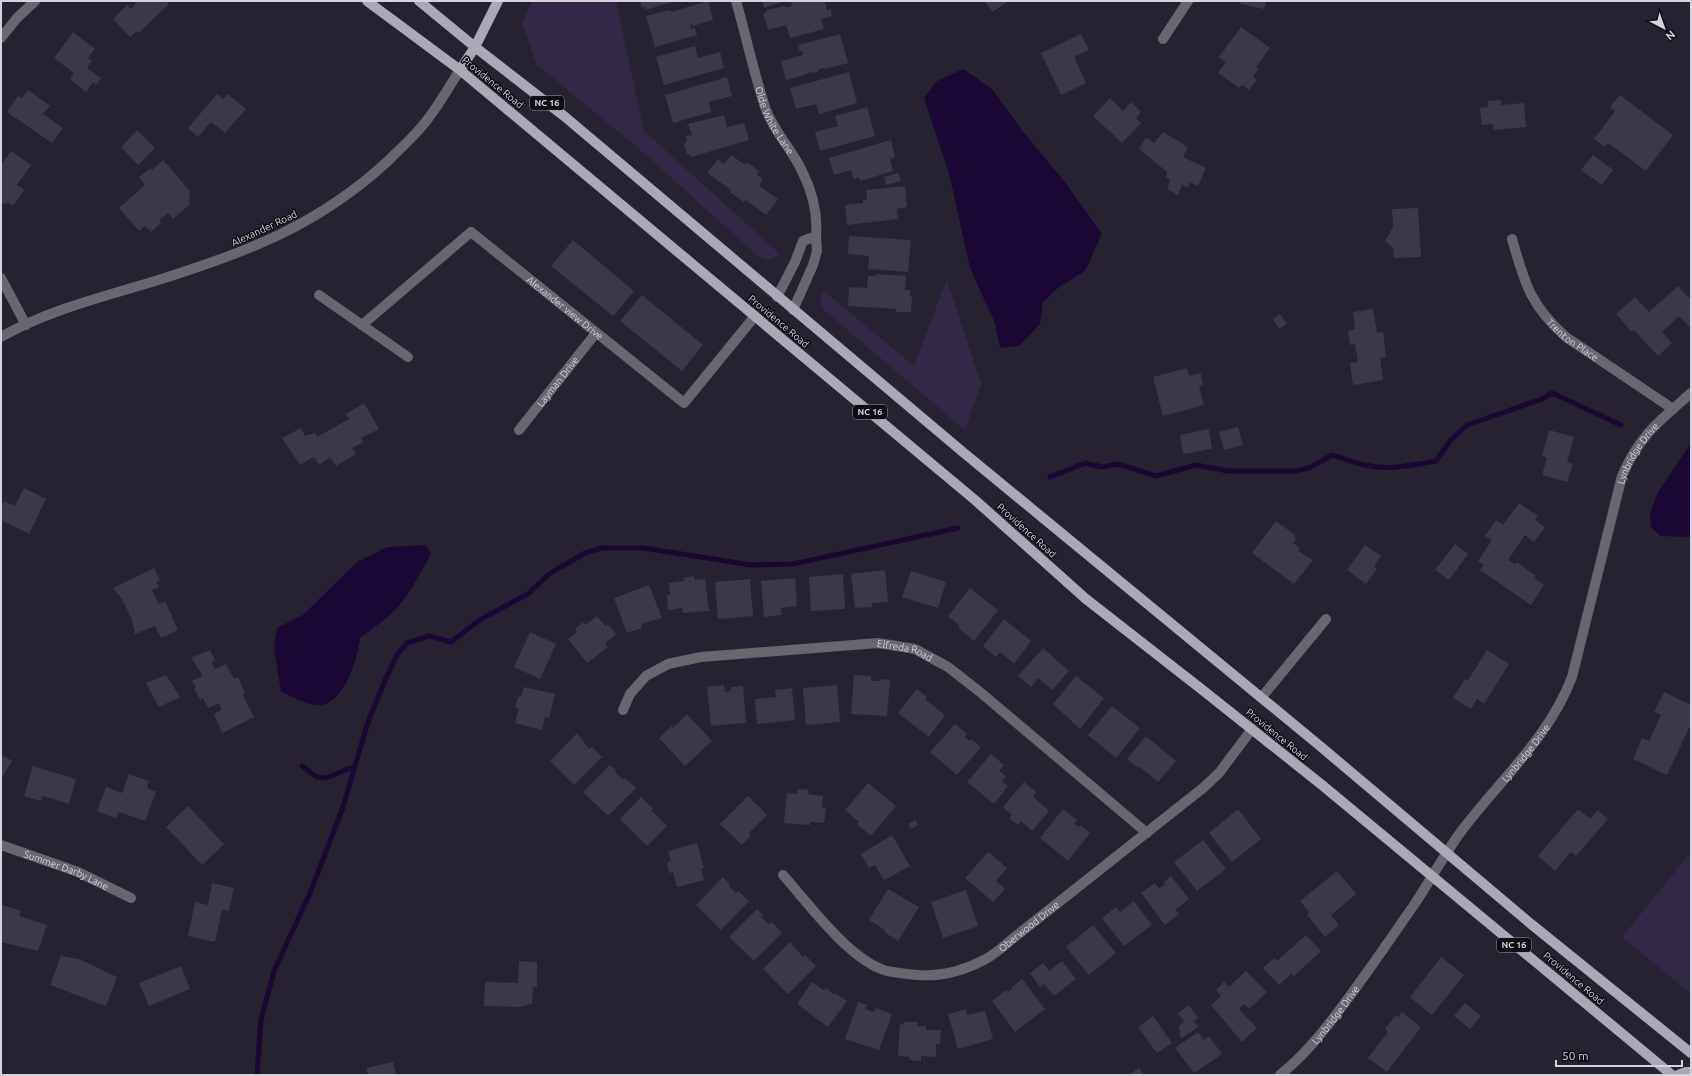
<svg xmlns="http://www.w3.org/2000/svg" width="1692" height="1076" viewBox="0 0 1692 1076" font-family="Ubuntu,sans-serif">
	<style>
		.green { fill: #322946 }
		.water { fill: #1a0734 }
		.lines { fill: none; stroke-linecap: round; stroke-linejoin: round }
		.stream { stroke: #1a0734; stroke-width: 5 }
		.building { fill: #3c3848 }
		.minor { stroke: #68666e; stroke-width: 10 }
		.major { stroke: #aca8b8; stroke-width: 10 }
		.labels { text-anchor: middle; stroke-width: 3; stroke-linejoin: round; paint-order: stroke }
		.shield { fill: #0f0d13; stroke: #9a98a0; stroke-width: 1 }
		.shield-label { font-size: 9px; font-weight: bold; fill: #d5d3dd }
		.street-label { font-size: 10px; fill: #d5d3dd; stroke: #0f0d13 }
	</style>
	<rect width="100%" height="100%" fill="#262231"/>
	<path class="green" d="M532 1H616L644 131 780 254 769 260 759 257 637 147 537 65 522 23Z
		M947 279 981 384 965 430 825 311 820 302 823 290 914 366Z
		M1691 852V994L1622 937Z"/>
	<path class="water" d="M963 69 992 89 1024 133 1064 181 1102 234 1085 271 1059 287 1043 302 1040 324 1019 346 1000 348 995 323 970 268 949 173 924 98 937 81Z
		M1691 443V537L1660 536 1651 527 1650 513 1658 492Z
		M426 545 431 554C422 570 409 595 397 608 386 619 373 628 360 638 358 657 344 705 319 705 306 705 294 697 281 692L274 648 277 628 303 615 357 562 387 547Z"/>
	<g class="lines">
		<path class="stream" d="M1050 477 1085 463 1102 467 1118 464 1156 476 1196 465 1228 471H1295L1309 468 1332 455C1343 458 1354 463 1365 465 1388 471 1413 465 1436 461L1450 441 1467 425 1542 399 1552 393 1621 425
			M302 766 317 777 326 778 355 766
			M257 1075 261 1020 274 971 310 893 342 810 369 719 387 676 397 655 407 643 429 636 451 642 481 619 528 594 549 574 585 553 602 548H644L751 565 793 564 958 528"/>
	</g>
	<path class="building" d="M138 1H166L169 4 139 33 137 31 130 37 113 19 127 5 131 9Z
		M640 1H676L645 10V7L642 8Z
		M708 1 713 20 693 26 692 24 690 25 691 29 695 28 697 35 655 47 646 16 670 10 671 12Z
		M762 1H786L764 8Z
		M797 1H825L827 10 831 9 832 16 821 19 824 29 790 38 786 25 768 30 763 13 767 12 766 10 785 6 786 8 792 6 791 3Z
		M985 1H1009L992 12Z
		M1241 1H1266L1264 9 1240 4Z
		M1241 27 1270 48 1256 67 1259 69 1253 77 1257 80 1249 90 1242 85 1239 88 1218 73 1226 62 1219 57Z
		M73 32 95 49 88 58 92 61 87 68 101 78 96 85 93 82 86 92 70 79 74 73 54 58Z
		M840 34 848 63 824 69 823 68 818 70V72L806 73 807 74 786 80 781 61 803 55 802 51H799L798 45Z
		M1081 34 1089 50 1074 57 1086 83 1061 95 1041 53Z
		M695 46 698 58 720 52 724 68 664 85 656 57Z
		M849 72 857 103 819 114 816 104 796 109 790 88Z
		M727 77 732 96 709 102 711 112 673 123 665 95Z
		M28 90 50 106 43 114 63 128 52 143 7 112 18 96 22 98Z
		M217 94 223 99 228 94 246 109 225 133 211 122 198 137 188 128Z
		M1620 95 1673 135 1646 171 1608 143 1605 147 1594 139 1615 111 1610 107Z
		M1110 98 1123 111 1131 102 1141 112 1136 118 1141 123 1122 143 1093 116Z
		M1501 100V105L1524 103 1526 127 1493 130V124L1482 125 1480 108 1488 107V101Z
		M867 107 875 136 820 151 815 132 838 126 835 116Z
		M724 115 727 127 744 123 749 140 691 157 690 154 687 155 684 144 687 141 686 136 692 135 688 124Z
		M137 130 155 148 138 165 121 147Z
		M1163 132 1188 147 1183 157 1206 168 1198 186 1190 182 1188 187 1182 185 1178 195 1167 189 1170 180 1166 177 1167 172 1139 149 1146 137 1154 143Z
		M891 140 895 157 890 159 893 171 860 181 859 177 854 179 851 170 834 175 829 158Z
		M11 151 31 165 17 185 24 190 13 206 7 202 5 205 1 202V165Z
		M731 155 744 164H746L747 162 759 171 757 175 763 179 759 186 778 199 766 215 746 200 744 202 730 192 731 190 707 173 718 159 724 164Z
		M1593 155 1613 170 1602 185 1581 170Z
		M163 160 190 191 189 205 173 219 168 213 159 220 161 223 151 232 145 226 139 231 119 208 145 185 139 177 150 168 152 170Z
		M898 173 901 181 886 185 884 177Z
		M905 186 907 207 897 209 898 219 847 225 845 205 863 203V200H867L866 190Z
		M1418 208 1421 257 1394 258 1393 248 1385 241 1393 227 1392 209Z
		M849 236 911 240 908 272 868 269 869 256 848 254Z
		M573 240 634 291 613 316 551 266Z
		M876 274 906 276 905 290H910V296H912L911 312H896V309L848 306 849 287 867 288 868 276H876Z
		M1678 286 1691 300V326L1690 327 1679 316 1662 332 1672 343 1658 356 1634 330 1631 331 1616 314 1635 297 1649 312Z
		M642 295 703 345 682 371 620 321Z
		M1373 309 1377 333 1383 332 1386 357 1380 358 1383 380 1353 385 1350 363 1358 362 1355 344 1350 345 1348 331 1355 329 1353 312Z
		M1280 314 1287 324 1279 329 1273 319Z
		M1187 368 1189 376 1201 373 1203 385 1199 386 1204 405 1163 416 1153 377Z
		M364 403 379 429 361 438 364 442 352 448 356 454 336 466 330 457 319 465 314 457 300 465 282 438 301 428 305 436 315 433 317 437 349 419 346 414Z
		M1238 427 1243 445 1224 450 1219 432Z
		M1209 429 1212 449 1183 454 1180 435Z
		M1549 430 1574 437 1567 462 1573 464 1567 482 1542 475 1547 458 1542 456Z
		M24 488 46 499 29 534 1 520V508L4 501 15 506Z
		M1519 503 1538 516 1535 520 1545 527 1534 542 1525 535 1508 560 1515 564 1517 562 1536 576 1534 578 1544 585 1531 605 1480 570 1484 565 1478 561 1492 540 1485 536 1496 520 1503 525Z
		M1276 521 1294 534 1296 539 1293 543 1300 548 1298 551 1313 560 1294 584 1252 553Z
		M1455 544 1468 554 1449 580 1435 570Z
		M1365 545 1381 556 1374 566 1377 569 1366 584 1347 570Z
		M154 568 160 580 156 582 159 587 152 590 159 604 165 601 178 630 161 638 155 626 135 634 132 620 122 599 113 588Z
		M885 570 888 602 872 603V607L855 608 851 574Z
		M911 571 946 582 938 608 902 597Z
		M843 574 845 609 811 611 809 577Z
		M694 576 695 580 705 579 709 611 683 613 682 608 668 610 667 595H670L669 583 684 581 683 578Z
		M795 578 797 606 781 608 782 615 764 617 761 581Z
		M750 579 753 616 718 619 715 582Z
		M649 585 662 618 641 624 642 628 627 633 614 598Z
		M970 588 998 610 974 641 958 628 960 626 948 616Z
		M597 616 605 626 608 624 616 634 605 644 608 647 587 663 568 639 577 632 575 629 583 622 585 625Z
		M1004 619 1031 641 1014 664 1000 652 996 657 983 646Z
		M530 632 556 644 540 679 514 667Z
		M1043 648 1069 671 1052 690 1038 678 1031 687 1018 676Z
		M210 650 215 660 211 662 215 669 226 664 234 679 238 677 245 693 243 694 244 698 254 717 222 733 214 714 222 710 219 703 208 708 203 698 200 700 194 689 196 688 192 681 203 676 191 658Z
		M1487 650 1509 664 1484 704 1477 699 1471 709 1453 698 1465 679 1468 680Z
		M166 675 180 697 159 707 146 683Z
		M854 675 871 676V681H879V679L890 680 887 716 851 714Z
		M1076 676 1104 698 1080 729 1053 704Z
		M724 685 725 692 731 691V687L743 686 746 723 711 726 707 687Z
		M837 685 840 722 806 725 803 688Z
		M524 687 555 694 549 718 545 717 542 730 515 723 519 708H515L518 697H521Z
		M792 688 795 720 757 724 755 699 776 697 775 690Z
		M917 689 927 697 925 699 945 715 929 737 898 713Z
		M1664 692 1691 705V729L1689 728 1667 775 1633 759 1642 738 1649 741 1661 715 1654 712Z
		M1112 706 1140 728 1116 758 1088 735Z
		M687 714 712 741 685 766 659 738 672 726 673 728Z
		M955 724 967 734 965 737 969 741 971 739 981 747 957 775 930 752Z
		M577 733 589 749 592 747 602 757 574 785 550 761Z
		M1146 736 1176 761 1158 782 1139 766 1138 768 1127 759Z
		M1 754 12 761 1 779Z
		M991 754 1004 765 999 771 1006 776 1002 781 1008 786 994 804 967 782Z
		M610 765 617 771 615 772 623 780 625 778 636 788 608 816 583 792Z
		M33 766 76 779 69 804 43 796 41 801 24 796Z
		M129 774 149 781 147 788 156 792 145 821 119 812 116 818 97 811 106 787 122 793Z
		M1024 782 1036 792 1033 797 1049 811 1032 831 1021 821 1018 825 1009 818 1012 815 1003 807Z
		M868 783 896 806 871 836 857 824 859 822 845 810Z
		M798 789 809 790 808 794 823 796 822 808H826L824 823 810 822V825L784 823 787 793 797 794Z
		M748 796 767 815 749 833 751 835 742 845 720 824Z
		M641 797 653 808 651 810 667 826 647 846 620 819Z
		M188 806 224 844 202 865 166 827Z
		M1063 809 1077 820 1074 824 1079 827 1081 825 1090 833 1068 861 1040 838Z
		M1238 809 1261 839 1232 862 1209 833Z
		M1578 809 1590 819 1598 810 1608 819 1576 856 1571 852 1555 871 1538 856Z
		M915 820 918 825 911 829 908 824Z
		M892 835 910 866 884 880 875 865 869 868 861 854Z
		M1203 840 1226 869 1197 891 1174 862Z
		M697 843 704 868 701 869 704 880 677 887 673 872 669 873 667 862 671 861 668 851Z
		M988 852 1007 868 996 881 1005 889 993 902 965 878Z
		M1337 871 1356 894 1331 915 1339 925 1325 937 1307 915 1309 912 1300 901Z
		M1171 876 1189 899 1175 910 1179 914 1165 925 1141 893 1155 883 1159 889 1165 884 1164 882Z
		M723 877 730 884 728 885 736 893 738 891 749 901 721 930 696 905Z
		M212 883 234 888 229 911 222 910 215 942 188 936 195 902 208 905Z
		M888 889 919 907 898 941 884 932 885 930 869 920Z
		M966 890 978 926 943 938 931 902Z
		M1134 901 1152 925 1124 946 1102 918 1116 907 1120 912Z
		M2 905 21 911 19 916 47 925 38 951 1 942Z
		M757 909 763 915 761 917 769 924 772 922 782 933 754 961 729 937Z
		M1093 925 1116 953 1089 975 1066 947Z
		M1306 935 1321 951 1294 976 1291 974 1279 985 1263 968 1274 958 1277 961Z
		M790 942 803 957 805 955 816 966 788 994 763 969Z
		M61 956 79 959 117 977 106 1006 50 985Z
		M1441 957 1464 975 1432 1015 1410 997Z
		M519 961 537 962V987H533L532 1004 518 1007 484 1006 485 982 518 983Z
		M1062 961 1076 979 1054 996 1044 984 1040 987 1030 973 1043 963 1049 971Z
		M181 966 190 989 149 1006 139 983Z
		M1246 971 1267 992 1249 1009 1244 1004 1239 1009 1257 1028 1242 1042 1211 1005 1221 996 1216 990 1224 982 1229 987Z
		M1022 979 1045 1009 1015 1032 992 1001 1006 990 1008 992 1013 988 1012 987Z
		M812 982 824 990 826 988 833 994 835 993 847 1001 828 1027 797 1004Z
		M858 1002 867 1005 865 1009 874 1012 876 1008 892 1014 879 1050 845 1039Z
		M1465 1003 1481 1016 1470 1029 1454 1016Z
		M1189 1005 1198 1018 1194 1021 1198 1027 1182 1038 1179 1034 1181 1032 1178 1027 1184 1022 1178 1013Z
		M966 1009 967 1015 985 1011 993 1039 958 1049 948 1014Z
		M1402 1012 1421 1027 1387 1072 1368 1058 1388 1032 1385 1029 1396 1015 1399 1017Z
		M1153 1016 1172 1043 1157 1053 1138 1027Z
		M904 1022H917V1026H926V1030H941L940 1045 936 1044V1057L921 1056V1061L910 1060V1057L898 1056 900 1024 903 1025Z
		M1198 1032 1204 1040 1209 1036 1222 1054 1194 1073 1175 1048Z
		M393 1062 396 1075H368L366 1068Z
		M1139 1068 1144 1075H1129Z"/>
	<g class="lines">
		<g class="minor">
			<path id="s1" d="M736 1C746 36 754 73 765 107 773 131 792 149 802 171 812 191 818 213 816 236"/>
			<path d="M1 38 17 18 35 1"/>
			<path d="M1163 39 1188 1"/>
			<path id="s2" d="M1512 239C1525 284 1530 305 1566 337L1673 409"/>
			<path d="M1 278 26 325"/>
			<path d="M319 295 408 357"/>
			<path d="M777 297 795 262 803 241 816 236 817 251 813 265 793 310"/>
			<path id="s3" d="M362 325 471 232 684 403 755 316"/>
			<path d="M1 337C48 310 103 297 155 281 245 253 318 226 389 160 403 146 419 132 430 116 441 101 450 85 460 70"/>
			<path id="s4" d="M519 430 596 333"/>
			<path d="M1261 698 1326 619"/>
			<path id="s5" d="M623 710 630 694 646 676 668 664 701 657 878 643 915 649 948 667 980 692 1147 833"/>
			<path id="s6" d="M1 845 78 872 131 898"/>
			<path id="s7" d="M783 875C809 904 849 960 887 971 897 973 907 974 917 975 941 977 963 971 984 960 996 954 1006 944 1016 936L1203 788 1219 773 1252 729"/>
			<path id="s8" d="M1280 1075C1310 1051 1333 1019 1355 989 1376 960 1396 931 1416 902 1431 879 1444 855 1460 833 1498 782 1549 738 1572 677L1622 476C1639 436 1659 421 1691 393"/>
		</g>
		<path class="major" d="M367 1 460 70 975 500 1086 599 1200 688 1322 785 1672 1075
			M419 1 475 47 564 116 964 453 1320 746 1531 924 1691 1053
			M460 70 475 47 498 1
			M1678 1075 1686 1072H1691"/>
	</g>
	<g class="labels">
		<g class="shield">
			<rect x="530" y="96" width="34" height="14" rx="3"/>
			<rect x="853" y="405" width="34" height="14" rx="3"/>
			<rect x="1497" y="938" width="34" height="14" rx="3"/>
		</g>
		<g class="shield-label">
			<text x="547" y="106">NC 16</text>
			<text x="870" y="415">NC 16</text>
			<text x="1514" y="948">NC 16</text>
		</g>
		<g class="street-label">
			<text transform="translate(493 82) rotate(39)" y="4">Providence Road</text>
			<text dy="4" stroke="none"><textPath href="#s1" startOffset="126">Olde White Lane</textPath></text>
			<text transform="translate(264 228) rotate(-25)" y="4">Alexander Road</text>
			<text dy="4" stroke="none"><textPath href="#s3" startOffset="264">Alexander view Drive</textPath></text>
			<text transform="translate(779 321) rotate(40)" y="4">Providence Road</text>
			<text dy="4" stroke="none"><textPath href="#s2" startOffset="121">Trenton Place</textPath></text>
			<text dy="4" stroke="none"><textPath href="#s4" startOffset="62">Layman Drive</textPath></text>
			<text dy="4" stroke="none"><textPath href="#s8" startOffset="730">Lynbridge Drive</textPath></text>
			<text transform="translate(1027 530) rotate(42)" y="4">Providence Road</text>
			<text dy="4" stroke="none"><textPath href="#s5" startOffset="306">Elfreda Road</textPath></text>
			<text transform="translate(1277 734) rotate(39)" y="4">Providence Road</text>
			<text dy="4" stroke="none"><textPath href="#s8" startOffset="406">Lynbridge Drive</textPath></text>
			<text dy="4" stroke="none"><textPath href="#s6" startOffset="70">Summer Darby Lane</textPath></text>
			<text dy="4" stroke="none"><textPath href="#s7" startOffset="299">Oberwood Drive</textPath></text>
			<text transform="translate(1574 978) rotate(40)" y="4">Providence Road</text>
			<text dy="4" stroke="none"><textPath href="#s8" startOffset="82">Lynbridge Drive</textPath></text>
		</g>
	</g>
	<rect width="1692" height="1076" fill="none" stroke="#d5d3dd" stroke-width="4"/>
	<g transform="translate(1664 28) rotate(139)" stroke="#0f0d13" stroke-width="3" paint-order="stroke">
	<path d="M0-3L7 15L0 10L-7 15Z" fill="#d5d3dd"/>
	<text y="-6" font-size="11" font-weight="bold" text-anchor="middle" fill="#d5d3dd">N</text>
	</g>
	<path d="M1556 1060v6h126v-6" fill="none" stroke="#d5d3dd" stroke-width="2"/>
	<text x="1562" y="1060" font-size="12" fill="#d5d3dd" stroke="#0f0d13" stroke-width="3" paint-order="stroke">50 m</text>
</svg>
